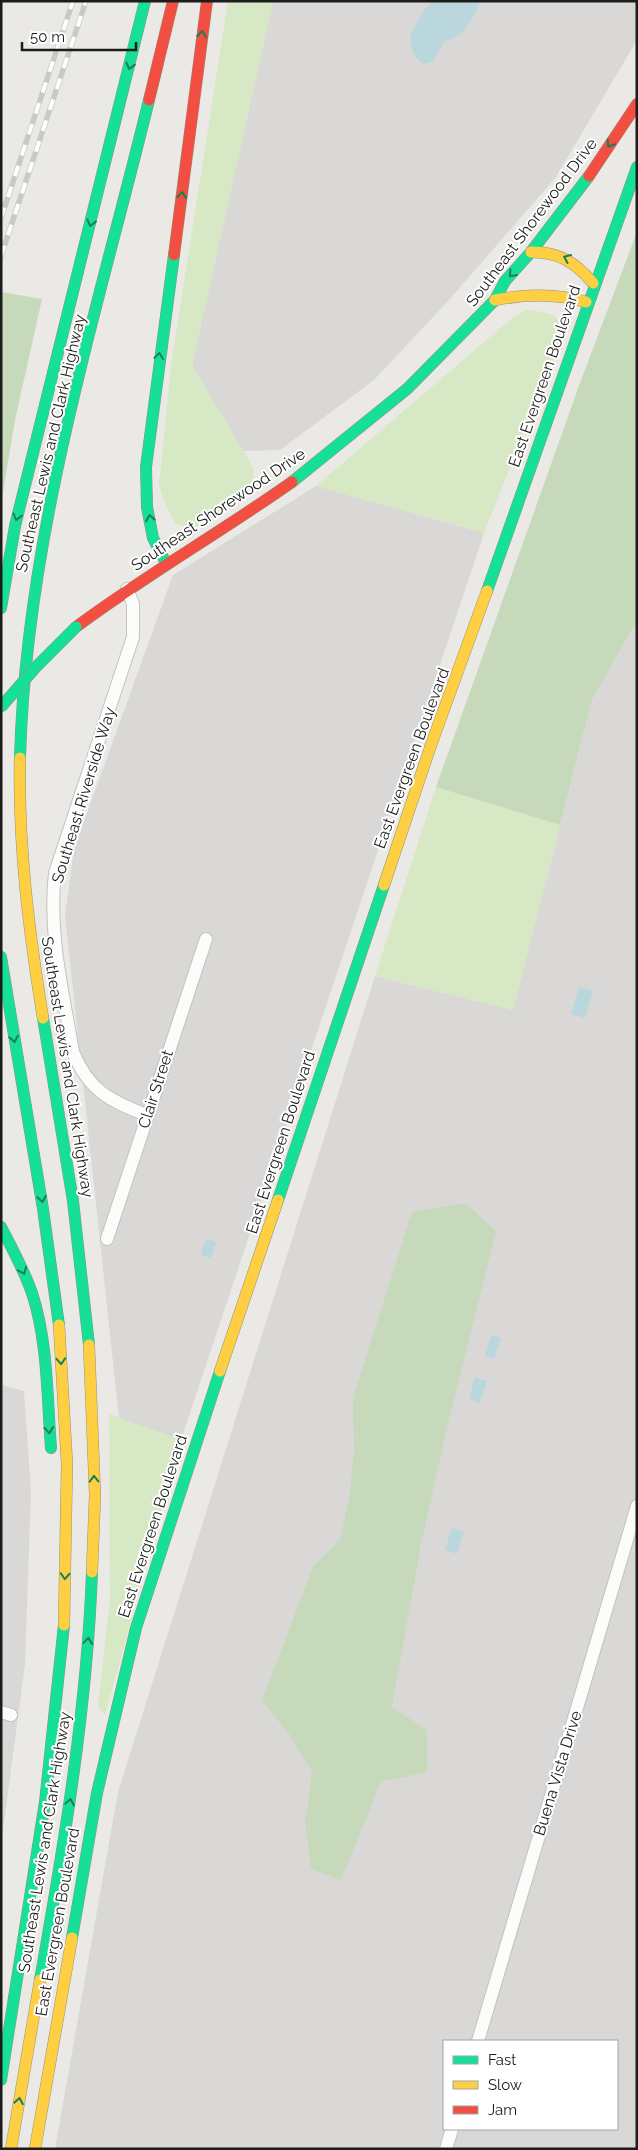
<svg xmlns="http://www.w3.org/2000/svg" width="638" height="2150" viewBox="0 0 638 2150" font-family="Raleway,sans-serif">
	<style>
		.residential { fill: #d9d8d6; fill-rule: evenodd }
		.grass { fill: #d7e8c4 }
		.forest { fill: #c6d9bb }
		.water { fill: #b9d7dd }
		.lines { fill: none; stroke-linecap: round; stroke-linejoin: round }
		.street-casing { stroke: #c3c2c1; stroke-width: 14 }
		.fast-casing { stroke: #92947e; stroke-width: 12 }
		.slow-casing { stroke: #92947e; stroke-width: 12 }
		.jam-casing { stroke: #92947e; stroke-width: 12 }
		.street { stroke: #fcfcfb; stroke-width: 12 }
		.fast { stroke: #16e098; stroke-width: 11 }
		.slow { stroke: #ffcf43; stroke-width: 11 }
		.jam { stroke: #f24e42; stroke-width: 11 }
		.rail-casing { stroke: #c9c9c8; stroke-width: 5.5 }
		.rail { stroke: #fff; stroke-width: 4; stroke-dasharray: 11; stroke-linecap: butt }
		.fast-bridge-casing { stroke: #92947e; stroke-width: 12; stroke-linecap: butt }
		.fast-bridge { stroke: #16e098; stroke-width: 11 }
		.oneway { stroke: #197e5a }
		.labels { text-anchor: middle; stroke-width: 4; stroke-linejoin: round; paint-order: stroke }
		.street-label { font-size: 16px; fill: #1c1c1c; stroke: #fff }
	</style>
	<rect width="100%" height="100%" fill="#eae9e5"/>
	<path class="residential" d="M273 1H637V40L556 177 449 300 374 380 280 450 243 451 192 365Z
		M316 486 484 533 181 1440 119 1418 65 916 74 849 173 575Z
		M637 621V2149H55L118 1792 375 976 513 1010 592 700ZM444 2041H617V2129H444Z
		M1 1385 24 1391 31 1492 25 1664 1 1845Z"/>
	<path class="grass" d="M228 1H273L192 365 254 469C254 500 216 523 189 529L175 523 165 504 159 485 171 366Z
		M526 310C546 312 564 313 562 337L484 533 316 486 512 318Z
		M436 787 560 825 513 1010 375 976Z
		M109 1414 181 1440 105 1715 98 1707 110 1599Z"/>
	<path class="forest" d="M637 232V621L592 700 560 825 436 787 580 383Z
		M1 292 42 299 15 420 1 504Z
		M465 1203 496 1231 449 1419 421 1544 392 1707 427 1730V1772L381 1782 341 1880 311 1869 305 1823 312 1772 289 1734 262 1701 313 1566 340 1540 349 1499 354 1453 353 1398 412 1212Z"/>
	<path class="water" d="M433 1H481C473 18 465 37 445 41L432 62 424 64C413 59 411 46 410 35L425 9Z
		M579 987 593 991 585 1018 571 1014Z
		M206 1239 216 1242 211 1258 201 1255Z
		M491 1335 501 1338 494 1359 485 1356Z
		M475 1377 487 1381 480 1403 469 1399Z
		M452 1528 464 1532 457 1554 445 1550Z"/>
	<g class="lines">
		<defs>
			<path id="street" d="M127 589 133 604V637L55 873C48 933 63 992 73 1052 89 1091 109 1100 146 1115
				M107 1239 206 939
				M1 1712 11 1715
				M478 2041 637 1506
				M446 2149 452 2129"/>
			<path id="fast" d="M292 482 407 389 495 300 505 281 531 252 589 176
				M166 563 153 538 147 507 146 467 174 255
				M487 591 637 167
				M1 608 15 526 145 1
				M20 758C26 533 96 317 149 100
				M1 957 43 1209 59 1325
				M43 1018 73 1201 89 1345
				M278 1200 384 885
				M1 1227C12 1248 24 1270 32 1293 48 1342 47 1397 51 1448
				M72 1938 97 1793 136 1628 220 1371
				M40 1980C64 1845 87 1709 92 1572
				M1 2080 45 1802 64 1625"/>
			<path id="slow" d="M531 252C559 252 575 262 593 283
				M495 300C526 294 555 293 586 302
				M20 758C18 845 29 932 43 1018
				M384 885 431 745 487 591
				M59 1325 67 1464 64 1625
				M89 1345 95 1495 92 1572
				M220 1371 278 1200
				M11 2149 40 1980
				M35 2149 72 1938"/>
			<path id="jam" d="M149 100 173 1
				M589 176 637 104
				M174 255 207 1
				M76 627C146 575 221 532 292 482"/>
		</defs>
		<use href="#street" class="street-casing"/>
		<use href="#fast" class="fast-casing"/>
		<use href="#slow" class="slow-casing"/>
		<use href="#jam" class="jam-casing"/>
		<use href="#street" class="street"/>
		<use href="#fast" class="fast"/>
		<use href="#slow" class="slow"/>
		<use href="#jam" class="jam"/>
		<defs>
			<path id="rail" d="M1 218 73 1
				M1 256 86 1"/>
		</defs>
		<use href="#rail" class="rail-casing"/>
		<use href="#rail" class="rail"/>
		<defs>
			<path id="fast-bridge" d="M1 707 36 667 76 627"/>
		</defs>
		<use href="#fast-bridge" class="fast-bridge-casing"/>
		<use href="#fast-bridge" class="fast-bridge"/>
	</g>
	<defs><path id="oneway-chevron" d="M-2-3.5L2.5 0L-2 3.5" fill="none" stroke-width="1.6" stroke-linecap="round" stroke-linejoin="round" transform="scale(1.25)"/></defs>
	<g class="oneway">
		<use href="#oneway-chevron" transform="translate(202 34) rotate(-83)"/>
		<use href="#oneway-chevron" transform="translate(130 66) rotate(104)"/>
		<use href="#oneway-chevron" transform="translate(610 144) rotate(123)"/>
		<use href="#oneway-chevron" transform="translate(182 195) rotate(-83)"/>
		<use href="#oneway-chevron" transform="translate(91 223) rotate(104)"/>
		<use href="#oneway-chevron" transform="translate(567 258) rotate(-156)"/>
		<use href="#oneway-chevron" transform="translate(512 274) rotate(132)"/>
		<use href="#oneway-chevron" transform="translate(159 356) rotate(-82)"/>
		<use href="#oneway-chevron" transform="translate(17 517) rotate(104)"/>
		<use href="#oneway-chevron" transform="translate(150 518) rotate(-100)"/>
		<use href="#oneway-chevron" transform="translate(14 1039) rotate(80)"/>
		<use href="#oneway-chevron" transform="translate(42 1199) rotate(81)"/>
		<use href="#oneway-chevron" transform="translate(23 1271) rotate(67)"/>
		<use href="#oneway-chevron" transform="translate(61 1361) rotate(86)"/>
		<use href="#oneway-chevron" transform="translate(49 1430) rotate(85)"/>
		<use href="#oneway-chevron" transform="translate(94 1479) rotate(-91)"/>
		<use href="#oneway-chevron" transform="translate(65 1576) rotate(93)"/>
		<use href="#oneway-chevron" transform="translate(88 1641) rotate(-85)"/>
		<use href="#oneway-chevron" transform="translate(70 1802) rotate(-80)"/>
		<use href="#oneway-chevron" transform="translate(19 2101) rotate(-80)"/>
	</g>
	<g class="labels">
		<g class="street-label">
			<text transform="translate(531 222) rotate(-53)" y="6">Southeast Shorewood Drive</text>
			<text transform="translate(544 376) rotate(-71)" y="6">East Evergreen Boulevard</text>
			<text transform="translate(50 443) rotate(-77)" y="6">Southeast Lewis and Clark Highway</text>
			<text transform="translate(218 509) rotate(-34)" y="6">Southeast Shorewood Drive</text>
			<text transform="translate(411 758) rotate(-70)" y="6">East Evergreen Boulevard</text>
			<text transform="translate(83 795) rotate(-73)" y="6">Southeast Riverside Way</text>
			<text transform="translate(68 1067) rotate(81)" y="6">Southeast Lewis and Clark Highway</text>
			<text transform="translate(155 1089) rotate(-72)" y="6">Clair Street</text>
			<text transform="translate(280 1142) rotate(-72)" y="6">East Evergreen Boulevard</text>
			<text transform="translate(152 1526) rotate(-72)" y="6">East Evergreen Boulevard</text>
			<text transform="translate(557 1773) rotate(-73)" y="6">Buena Vista Drive</text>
			<text transform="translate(44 1842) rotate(-81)" y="6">Southeast Lewis and Clark Highway</text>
			<text transform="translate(57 1922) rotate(-80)" y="6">East Evergreen Boulevard</text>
		</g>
	</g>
	<rect width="638" height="2150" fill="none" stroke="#1c1c1c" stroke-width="5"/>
	<rect x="443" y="2040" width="175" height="90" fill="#ffffff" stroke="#a4a4a4"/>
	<rect x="453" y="2056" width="25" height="8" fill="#16e098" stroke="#a4a4a4"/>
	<text x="488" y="2065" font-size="15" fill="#1c1c1c">Fast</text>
	<rect x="453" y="2081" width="25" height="8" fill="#ffcf43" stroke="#a4a4a4"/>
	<text x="488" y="2090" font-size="15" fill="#1c1c1c">Slow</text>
	<rect x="453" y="2106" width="25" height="8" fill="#f24e42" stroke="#a4a4a4"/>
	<text x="488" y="2115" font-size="15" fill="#1c1c1c">Jam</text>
	<path d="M22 42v8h114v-8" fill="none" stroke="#1c1c1c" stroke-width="2.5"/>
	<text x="30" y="42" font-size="15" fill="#1c1c1c" stroke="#ffffff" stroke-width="4" paint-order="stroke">50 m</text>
</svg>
